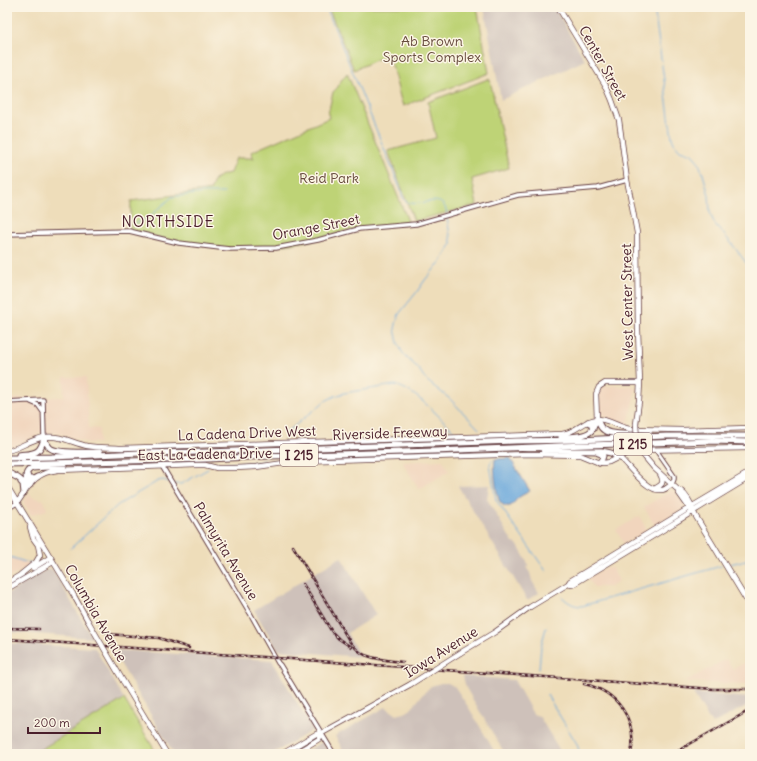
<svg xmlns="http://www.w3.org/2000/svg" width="757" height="761" viewBox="0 0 757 761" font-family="Delius,sans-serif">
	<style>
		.built { fill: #f1d5bd }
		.industrial { fill: #cec1ba }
		.green { fill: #bed376; stroke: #847950 }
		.water { fill: #6aa8dc; stroke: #5a6484 }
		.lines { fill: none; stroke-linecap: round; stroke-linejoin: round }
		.stream { stroke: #6aa8dc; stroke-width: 1 }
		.minor-casing { stroke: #633c40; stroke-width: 5.5 }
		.major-casing { stroke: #633c40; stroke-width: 6 }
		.highway-casing { stroke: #633c40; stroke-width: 7 }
		.minor { stroke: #fff; stroke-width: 3.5 }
		.major { stroke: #fff; stroke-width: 4.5 }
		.highway { stroke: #fff; stroke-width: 5 }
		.rail-casing { stroke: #4a1f2b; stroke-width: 2.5 }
		.rail { stroke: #fcf5e5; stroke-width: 1; stroke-dasharray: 3; stroke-linecap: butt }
		.major-bridge-casing { stroke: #633c40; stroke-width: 6; stroke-linecap: butt }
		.major-bridge { stroke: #fff; stroke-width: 4.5 }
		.labels { text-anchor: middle; stroke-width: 3; stroke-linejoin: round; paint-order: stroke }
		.shield { fill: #fcf5e5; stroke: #7f5f63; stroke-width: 1 }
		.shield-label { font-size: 13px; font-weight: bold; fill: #4a1f2b }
		.park-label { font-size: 14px; fill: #674c3e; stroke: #fcf5e5 }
		.street-label { font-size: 14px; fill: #4a1f2b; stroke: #fcf5e5 }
		.neighbourhood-label { font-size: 15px; letter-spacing: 1px; fill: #4a1f2b; stroke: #fcf5e5 }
	</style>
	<rect width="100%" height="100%" fill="#fcf5e5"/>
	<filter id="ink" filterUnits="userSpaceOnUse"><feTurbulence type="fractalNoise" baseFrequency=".025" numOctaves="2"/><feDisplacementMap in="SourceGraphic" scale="8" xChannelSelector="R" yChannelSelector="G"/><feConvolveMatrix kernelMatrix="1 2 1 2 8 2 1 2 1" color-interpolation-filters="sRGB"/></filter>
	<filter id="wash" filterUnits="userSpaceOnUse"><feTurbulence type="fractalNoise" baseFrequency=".012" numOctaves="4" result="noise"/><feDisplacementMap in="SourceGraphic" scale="16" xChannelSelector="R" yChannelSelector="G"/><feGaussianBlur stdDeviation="0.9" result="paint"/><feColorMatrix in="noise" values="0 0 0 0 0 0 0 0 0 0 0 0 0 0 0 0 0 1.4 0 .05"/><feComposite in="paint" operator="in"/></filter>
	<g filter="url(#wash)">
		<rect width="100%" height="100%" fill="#eeddba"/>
		<path class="built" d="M64 377H86L89 428 99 429V443H89L79 440 64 435 57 433H39L36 436 22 443 7 448V399L64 397Z
			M606 386H633L636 388 628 425 620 424 604 416 600 412 599 394 600 390 602 387Z
			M443 460 449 471 419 489 403 463 404 462Z
			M672 490 675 492 684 504V507L683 509 655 526 644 507Z
			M30 493 32 497 44 500 47 510 31 515 23 502Z
			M639 516 647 530 624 544 616 530Z
			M7 556 28 563 30 566 7 579Z
			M607 567 612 568 619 581 610 587H594L588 578Z
			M726 659 733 669 750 660V684L686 682V681Z"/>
		<path class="industrial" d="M484 7H554L585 60 501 100Z
			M489 485 487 499 513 543 517 544 524 556 529 566 526 567 530 573 532 581 539 593 527 600 458 486Z
			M341 557 376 615 347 633 360 657 278 650 254 610Z
			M49 568 52 570H53L92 638 7 632V594Z
			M7 643 95 648 124 699 33 754H7Z
			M117 650 272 660 313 730 272 754H174L114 653Z
			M463 676 514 680 533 714 539 716 562 754H505L466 688Z
			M441 683H448L455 687 469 708 496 754H345L335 736 386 707 397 715 407 712 413 707 422 695 431 686Z
			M693 693 750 698V704L712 724Z
			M320 743H323L329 754H301Z"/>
		<path class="green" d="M328 7H477L489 73 403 106 400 97 389 54 354 70Z
			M347 73 408 221 405 224 360 228 309 241 271 247 226 248 178 242 130 230 131 201 211 190C213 178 219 175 230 173L236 158H249L254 159 251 152 329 118 328 114 333 92 338 87 340 82Z
			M488 79 490 80 509 168 472 179 477 205 414 221 388 151 436 138 428 102Z
			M124 699 157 754H33Z"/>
		<path class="water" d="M510 458 530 491C525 494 519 496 516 500 514 502 513 505 510 506 505 507 501 504 499 500 496 491 493 468 495 459Z"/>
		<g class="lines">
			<path class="stream" d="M326 7 401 190C402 193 402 197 404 199 414 213 444 187 447 214
				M654 7 672 138 674 143 680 150 692 154 698 161 703 174 709 195 710 212 712 218 715 224 732 244 750 268
				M447 217 451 242V245L442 260 425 280 416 293 399 314 396 324 395 329 398 343 402 352 407 358 418 368 426 380 450 399 479 429
				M133 227 136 223 148 218 172 197 203 193H224
				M286 433 325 401 335 396 344 393 395 385C416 390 442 420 458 435
				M492 460 490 464 496 500 546 571
				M218 464 259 462 264 460
				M175 484H181L208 469
				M71 548 118 505 136 494 158 481 163 480 170 482
				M7 556 25 562 31 563
				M730 564 750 559
				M562 597C569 603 573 606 582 606L721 566
				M539 669 541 646 546 628
				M547 695 577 744 580 754"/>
		</g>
	</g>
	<g filter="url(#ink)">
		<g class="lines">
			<defs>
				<path id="minor" d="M7 234 129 231 179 243 220 248 230 249 276 248 318 240 359 229 416 224 518 195 598 188 627 180
					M7 402 43 400 44 437
					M31 402 38 405 43 412
					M656 450 674 476V479L672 484
					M162 466 250 613 278 663 280 665 334 754
					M7 509 17 503"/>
				<path id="major" d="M558 7 606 86 612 100 619 120 627 180 630 195 637 233 638 330 640 383 639 401 636 424
					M7 8 9 7
					M597 419 596 394 599 387 605 383H640
					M7 451C21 448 31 439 45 437 60 435 73 443 87 446 99 448 110 447 122 448L562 434C577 432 584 420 597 419 608 419 619 427 630 429L682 430 750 428
					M644 456 654 468 677 489C683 491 689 500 692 506 693 508 694 512 695 515L750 606
					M619 458 621 459C630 468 648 492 661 490 666 490 669 486 672 484
					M7 486 73 594 88 621
					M654 489C662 485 665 483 660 474
					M677 489 678 492 690 509
					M17 503C29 486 35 472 58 470L197 465H205L217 468H235L256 467 298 461 530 454 580 455 597 462 603 463 609 462 629 452 636 450 750 448
					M33 568 51 557
					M20 575 36 562 40 555 38 545 33 538 30 527
					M7 583 22 574
					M568 584 572 585C631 550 690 513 750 477
					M7 589 53 562
					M460 653 495 632 530 607 568 584 570 581 686 510 750 472
					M123 681 167 754
					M282 754 316 734 322 733 411 684
					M294 754 319 739 322 733"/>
				<path id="highway" d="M597 419C599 423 600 428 604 430 611 436 639 434 649 434
					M588 422 591 424 593 429
					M44 437C45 441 47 445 50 448 58 454 89 452 100 452
					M561 437C569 437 585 437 591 431 594 428 595 423 597 419
					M543 450 601 451 611 453 619 458
					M598 453 601 454 603 456 602 459 599 463
					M19 455C34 453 40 455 44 438
					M7 458 52 457 140 453 208 452 516 441 579 440 666 436H750
					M7 464 208 459 271 456 434 451 558 446 712 441 750 442
					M7 472 18 478 28 486
					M27 474 28 478C31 480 34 479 37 477
					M21 482 23 484 24 493
					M30 485C25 479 24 472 32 468L65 466"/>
			</defs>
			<use href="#minor" class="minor-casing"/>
			<use href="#major" class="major-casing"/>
			<use href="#highway" class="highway-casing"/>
			<use href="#minor" class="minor"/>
			<use href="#major" class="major"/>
			<use href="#highway" class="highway"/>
			<defs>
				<path id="rail" d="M293 546 350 642C354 647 359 652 365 655 375 659 391 661 403 662
					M303 584 332 632 339 639 351 647
					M7 628 39 629
					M107 634 159 638 189 648
					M7 639 714 689H750
					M584 684C617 691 638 720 631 754
					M672 754 750 710"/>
			</defs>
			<use href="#rail" class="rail-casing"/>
			<use href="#rail" class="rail"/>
			<defs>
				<path id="major-bridge" d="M636 424 637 440 644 456
					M88 621 123 681
					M411 684 460 653"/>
			</defs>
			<use href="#major-bridge" class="major-bridge-casing"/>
			<use href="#major-bridge" class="major-bridge"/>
		</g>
	</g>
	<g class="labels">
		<g class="shield">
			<rect x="614" y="433" width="38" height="22" rx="3"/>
			<rect x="280" y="444" width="38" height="22" rx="3"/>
		</g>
		<g class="shield-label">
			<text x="633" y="449">I 215</text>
			<text x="299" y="460">I 215</text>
		</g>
		<g class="park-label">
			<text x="432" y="46">Ab Brown<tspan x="432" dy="16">Sports Complex</tspan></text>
			<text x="329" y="183">Reid Park</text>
		</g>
		<g class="street-label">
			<text transform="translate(603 63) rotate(61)" y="5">Center Street</text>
			<text transform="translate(316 227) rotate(-11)" y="5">Orange Street</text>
			<text transform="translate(627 302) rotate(-91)" y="5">West Center Street</text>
			<text transform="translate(247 433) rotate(-2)" y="5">La Cadena Drive West</text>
			<text transform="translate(390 433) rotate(-2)" y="5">Riverside Freeway</text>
			<text transform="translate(205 454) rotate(-1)" y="5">East La Cadena Drive</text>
			<text transform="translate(226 551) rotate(59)" y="5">Palmyrita Avenue</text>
			<text transform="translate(96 613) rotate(60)" y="5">Columbia Avenue</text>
			<text transform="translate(441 652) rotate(-32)" y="5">Iowa Avenue</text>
		</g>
		<g class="neighbourhood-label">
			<text x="168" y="227">NORTHSIDE</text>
		</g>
	</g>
	<rect width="757" height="761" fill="none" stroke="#fcf5e5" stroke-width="24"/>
	<path d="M28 727v6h72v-6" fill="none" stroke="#4a1f2b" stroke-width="2"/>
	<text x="34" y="727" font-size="12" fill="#4a1f2b" stroke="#fcf5e5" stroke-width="3" paint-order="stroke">200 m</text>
</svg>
